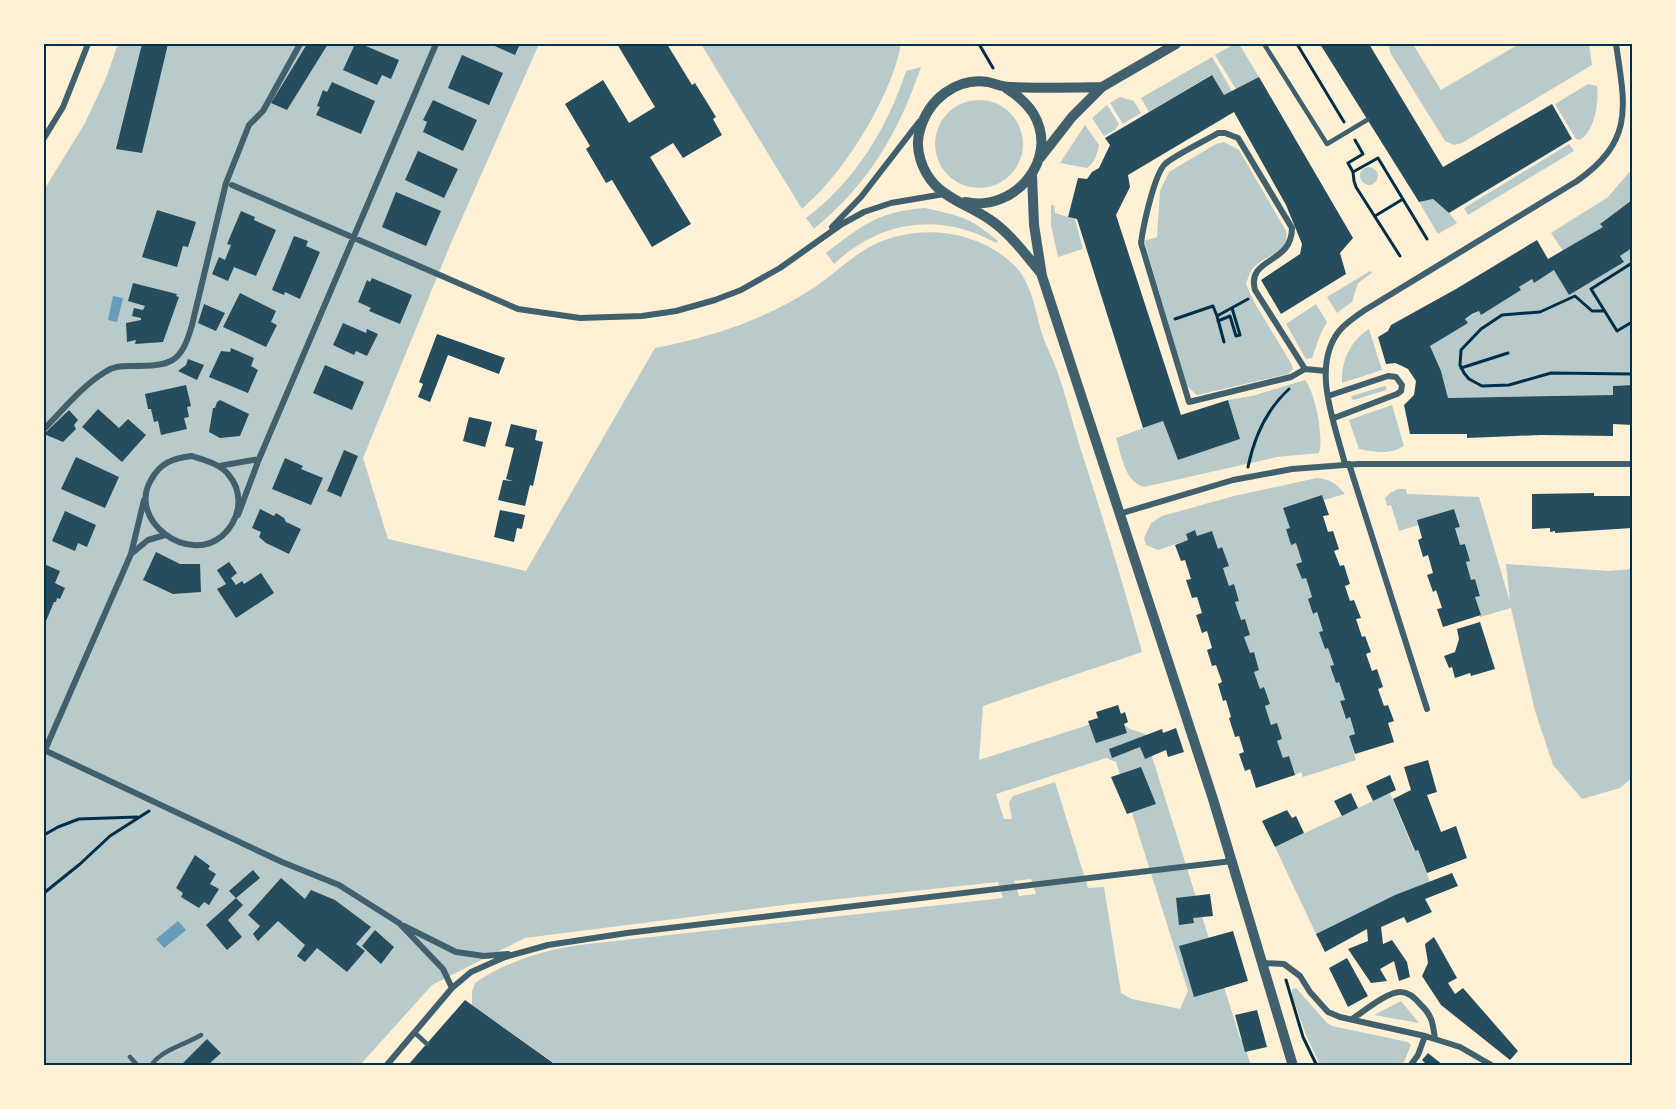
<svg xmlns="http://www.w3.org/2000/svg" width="1676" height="1109" viewBox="0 0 1676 1109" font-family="'Work Sans',sans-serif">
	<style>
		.green { fill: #b9caca; fill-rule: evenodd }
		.water { fill: #669bbc }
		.building { fill: #264d5e }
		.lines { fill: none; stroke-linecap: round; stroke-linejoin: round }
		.path { stroke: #003049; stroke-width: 3 }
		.service { stroke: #3f606c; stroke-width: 4.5 }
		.minor { stroke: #3f606c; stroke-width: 6 }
		.tertiary { stroke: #3f606c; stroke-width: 10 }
		.neatline { fill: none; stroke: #003049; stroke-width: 2 }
	</style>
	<rect width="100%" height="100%" fill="#fdf0d5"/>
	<path class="green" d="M118 44H539L451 243 363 458 388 539 526 571 655 348C712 337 767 319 815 287 840 270 861 246 891 238 933 225 982 234 1014 265 1036 287 1035 322 1048 349 1062 378 1070 415 1080 447 1102 515 1123 583 1142 652L983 706 979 760 1113 717 1130 729 1145 734 1240 1038 1243 1042 1251 1065H557L472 1005V991L475 983C507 961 542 951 579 945L1003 898 998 882 792 904 525 938 432 985 360 1065H44V190L85 123 106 78ZM1106 758 1116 762 1188 991 1180 1009 1132 999 1121 993 1104 887 1088 888 1055 782 1013 796 1009 803 1012 819H1004L996 794ZM1031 879 1036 894 1019 896 1014 881Z
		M701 44H901C893 89 856 152 825 186 818 194 809 202 802 209Z
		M1234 44H1239L1259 77 1236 89 1215 55Z
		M1388 44H1417L1414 46 1441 90 1519 44H1589L1592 65 1462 143 1454 145 1445 141 1391 54Z
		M1212 57 1232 91 1224 95 1211 75 1149 112 1141 98Z
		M921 67C898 134 869 183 814 229L806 218C855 181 887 129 906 71Z
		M1588 84 1597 86C1599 102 1595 131 1580 140L1576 139 1555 104Z
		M1120 97 1134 101 1141 113 1123 124 1110 103Z
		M935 144a44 44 0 1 1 88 0a44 44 0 1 1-88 0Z
		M1107 105 1119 124 1115 130 1104 136 1092 118Z
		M1085 125 1099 145C1097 155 1095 162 1087 168L1060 163Z
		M1224 142 1239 150 1286 231C1291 253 1266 254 1254 267 1250 271 1248 278 1246 284L1253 300 1292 365 1293 369 1288 374 1197 395 1187 386 1144 241 1157 237 1160 191 1169 172 1216 144Z
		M1569 144 1574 151 1468 215 1464 208Z
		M1360 176a9 9 0 1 1 18 0a9 9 0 1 1-18 0Z
		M1632 169V200L1601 223 1603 227 1563 251 1551 233 1608 197Z
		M1433 199 1449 213 1457 223 1438 234 1419 202Z
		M1051 205H1054L1055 213 1075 219 1083 249 1058 257 1051 225Z
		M925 208C961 216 969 217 998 241L996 243C940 212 881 220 834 264L826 253C861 226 879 211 925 208Z
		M1632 248V385L1613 386V395L1448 398 1441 371 1430 346 1467 322 1465 319 1479 311 1482 314 1521 290 1519 287 1532 279 1534 282 1554 270 1623 262 1620 256Z
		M1370 271 1372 273 1358 283 1352 302 1337 313 1327 297Z
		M1316 304 1327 322 1320 335 1312 358 1306 359 1286 324Z
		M1369 329 1382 370 1342 383C1341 362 1350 341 1369 329Z
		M1305 380C1315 392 1324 437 1319 453L1277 457 1144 487C1124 481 1122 456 1116 438L1163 421 1178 460 1240 439 1228 400 1252 396Z
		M1384 386 1387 387 1386 390 1354 400 1351 398 1352 396Z
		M1392 405 1404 446C1389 455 1375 452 1359 449L1349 420Z
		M1317 478C1330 479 1337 484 1345 494L1324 500 1322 495 1284 508 1290 528 1286 529 1291 544 1296 543 1302 562 1297 564 1302 579 1306 578 1312 597 1308 599 1313 614 1317 613 1323 631 1319 632 1325 649 1328 648 1334 665 1330 667 1336 683 1339 682 1345 700 1340 702 1345 718 1350 717 1355 734 1349 736 1356 760 1303 777 1301 772 1295 775 1283 758 1277 741 1282 739 1271 725 1265 706 1270 704 1264 688 1260 689 1254 672 1259 669 1254 652 1250 653 1244 637 1250 635 1245 619 1241 620 1235 602 1239 600 1234 585 1229 586 1223 568 1228 566 1222 548 1218 549 1197 536 1195 531 1187 533 1188 540 1158 550 1146 545 1144 538 1151 523 1162 516 1234 496Z
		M1398 489H1406L1407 494 1479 497 1510 602 1506 564 1609 571 1632 569V778L1620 788 1582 799 1553 765 1535 711 1511 608 1480 617 1475 597 1480 595 1475 579 1471 580 1466 562 1470 561 1465 544 1460 545 1455 528 1460 526 1454 509 1417 520 1418 525 1399 531 1391 505 1387 506 1385 498 1390 493Z
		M1390 793 1414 851 1418 850 1430 882 1395 895 1316 934 1275 847Z
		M1296 988 1327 1023 1332 1026 1408 1042 1411 1045 1404 1062 1399 1066 1320 1065 1306 1035 1292 995V989Z
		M1401 1001 1419 1023 1374 1015Z"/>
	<path class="water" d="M113 296 123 298 117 322 108 320Z
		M178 921 186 930 164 948 156 939Z"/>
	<path class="building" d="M142 44H168L142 153 116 149Z
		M307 44H328L287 110 271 103Z
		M355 44H361L399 60 391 79 382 75 377 85 343 70Z
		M490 44H520L515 55Z
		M617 44H667L692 85 695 83 716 117 713 119 722 135 683 158 673 143 650 157 691 224 652 247 612 180 606 183 586 149 590 146 565 104 603 80 629 123 655 107Z
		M1320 44H1369L1443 167 1552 104 1572 139 1449 213 1433 199 1419 202Z
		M462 55 503 73 489 105 448 88Z
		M1212 75 1224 95 1259 77 1353 238 1340 253 1346 274 1281 314 1261 280 1300 254 1302 244 1286 205 1234 112 1128 175 1130 187 1116 215 1181 415 1228 400 1240 439 1178 460 1163 421 1143 428 1077 219 1068 217 1078 178 1087 179 1092 172 1099 168 1110 145 1105 138Z
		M332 82 375 101 361 134 316 115 320 107 317 106 323 90 327 92Z
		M433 100 477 120 463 151 423 132 427 122 423 120Z
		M418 151 458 169 444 198 405 180Z
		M396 192 441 211 426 246 382 227Z
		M1632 200V248L1620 256 1624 262 1569 295 1554 270 1534 283 1532 279 1519 287 1521 290 1481 315 1479 311 1472 314 1465 319 1468 323 1430 346 1441 371 1448 398 1613 395V386L1632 385V425L1613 424V436L1541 435 1467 438V434H1410L1404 405 1414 395 1416 381 1408 369 1402 366 1395 363 1386 364 1378 337 1388 331 1391 325 1456 289 1537 240 1548 259 1603 227 1600 224Z
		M157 210 196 222 188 247 183 246 177 267 142 257Z
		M241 211 255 217 254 220 276 230 256 276 234 267 228 281 212 274 219 257 225 260 231 245 227 244Z
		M294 236 308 241 306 246 320 252 300 299 285 292 284 295 272 290Z
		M372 278 412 295 400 324 369 311 371 308 358 302 367 280 370 282Z
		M133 283 177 294 176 296 179 297 163 342 135 344 136 340 127 342 126 323 141 320V318L132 316 134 308 143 310 145 306 128 301Z
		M240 293 276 311 271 322 277 325 266 347 223 327Z
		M204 304 225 313 216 331 198 323Z
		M343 323 366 333 367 329 378 334 367 356 356 351 354 355 333 345Z
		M437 334 505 358 499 374 448 355 430 402 418 397 423 384 419 382Z
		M231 348 254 358 251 366 258 370 248 393 209 377 221 351 230 352Z
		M188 359 204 365 197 380 178 371 186 365Z
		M325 365 364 382 352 410 313 393Z
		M186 385 191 406 187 407 189 417 184 418 187 429 161 435 158 421 154 422 151 409H148L145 394Z
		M220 400 249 414 240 436 220 438 209 432 213 408H215L217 402Z
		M98 409 119 428 128 419 146 435 122 462 82 427Z
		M69 410 78 420 74 425 76 429 63 442 44 434Z
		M469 417 492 422 485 447 463 441Z
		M511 424 537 430 535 440 543 442 533 486 530 485 525 506 498 500 503 480 513 481 506 479 514 448 505 446Z
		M344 450 358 456 341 497 327 491Z
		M76 457 119 477 105 508 61 489Z
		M285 458 303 466 301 469 323 478 311 505 272 489Z
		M1594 493V496H1632V528L1555 533V531L1550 532V528L1532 529V494Z
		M1322 495 1329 515 1323 516 1328 532 1333 531 1339 549 1334 551 1340 566 1344 565 1350 584 1345 586 1350 601 1354 600 1361 618 1356 619 1362 637 1365 636 1371 652 1366 654 1372 671 1377 669 1383 687 1378 689 1384 706 1388 705 1394 721 1388 723 1394 742 1355 754 1349 736 1355 734 1350 717 1346 719 1340 701 1345 700 1339 682 1336 683 1330 666 1334 665 1328 648 1325 649 1319 632 1323 631 1317 612 1313 614 1308 599 1312 597 1306 578 1302 579 1296 564 1302 562 1296 543 1291 545 1286 529 1290 528 1283 508Z
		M260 509 274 516 276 513 284 518 286 522 301 529 289 554 266 543 259 537 261 532 252 528Z
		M1454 509 1460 527 1455 528 1460 545 1465 544 1470 561 1466 562 1471 580 1475 579 1480 596 1475 597 1481 615 1443 627 1437 609 1442 608 1436 590 1433 592 1427 575 1433 573 1428 555 1423 557 1418 540 1422 538 1417 520Z
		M500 510 525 515 522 529 517 528 514 542 494 537Z
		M65 511 96 525 87 547 78 543 75 551 52 541Z
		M1195 530 1197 536 1212 531 1218 549 1222 547 1229 566 1223 568 1229 586 1234 584 1239 601 1235 602 1241 620 1245 619 1250 635 1244 637 1250 653 1254 652 1259 670 1254 672 1260 689 1264 687 1270 704 1265 706 1271 725 1277 723 1282 739 1277 741 1283 758 1289 756 1295 775 1256 788 1250 769 1245 771 1239 754 1244 752 1239 736 1235 737 1229 718 1231 717 1226 700 1223 701 1218 684 1222 682 1216 665 1212 666 1207 650 1212 648 1207 631 1202 633 1196 615 1202 613 1197 597 1192 598 1186 580 1191 579 1185 560 1181 561 1175 545 1188 540 1186 534Z
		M156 552 180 564H200L201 592 173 594 143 580Z
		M229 562 237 573 231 578 236 585 242 581 244 584 261 573 274 593 236 618 217 589 226 584 217 570Z
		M44 564 60 571 55 583 65 588 60 599 57 598 56 602H54L44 626Z
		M1480 622 1495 669 1471 676 1470 673 1455 678 1452 667 1449 668 1444 656 1455 652 1459 639 1457 629Z
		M1118 705 1121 714 1125 712 1128 722 1124 724 1127 733 1096 743 1088 721 1098 718 1096 712Z
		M1176 728 1184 752 1168 757 1166 750 1145 759 1140 747 1112 758 1109 749 1162 729 1163 733Z
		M1428 760 1437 792 1427 795 1441 832 1456 826 1467 858 1427 873 1418 850 1415 851 1393 799 1411 790 1404 767Z
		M1141 767 1156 804 1127 814 1111 777Z
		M1390 775 1396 790 1373 801 1366 786Z
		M1351 793 1358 808 1342 816 1334 801Z
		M1287 810 1292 818 1296 816 1304 833 1275 847 1262 821Z
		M195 855 210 866 208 869 216 874 210 884 219 889 209 905 204 902 199 908 181 897 183 893 176 888Z
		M253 870 260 878 236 898 229 891Z
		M1452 873 1458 886 1425 899 1432 912 1407 923 1404 917 1381 927 1383 944 1392 940 1407 962 1410 977 1399 981 1394 961 1380 969 1387 981 1371 983 1348 949 1368 941 1367 929 1325 952 1316 934 1395 895Z
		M281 878 305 899 311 890 335 900 371 927 356 944 365 951 347 972 317 948 305 962 297 956 305 945 278 921 258 941 253 934 260 926 248 915Z
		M1210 894 1213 916 1193 918 1194 923 1179 925 1176 898Z
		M236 898 243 905 228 920 242 937 227 950 206 925Z
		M375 930 394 947 381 964 362 946Z
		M1233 931 1248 981 1194 997 1179 946Z
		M1434 937 1457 978 1448 983 1455 994 1463 988 1518 1051 1510 1060 1441 1005 1422 976 1428 963 1425 944Z
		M1347 958 1368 996 1348 1007 1329 968Z
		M465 1000 556 1065H470L466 1063 464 1065H408Z
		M1257 1010 1267 1047 1245 1052 1235 1015Z
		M207 1039 221 1053 208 1065H181Z
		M1428 1053 1443 1065H1427L1422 1060Z"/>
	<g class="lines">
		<path class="path" d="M979 44 993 68
			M1297 44 1344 122
			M1355 140 1363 154 1348 163 1353 172 1378 158 1427 239
			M1353 172 1354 181 1356 187 1400 256
			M1375 216 1403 199
			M1632 263 1591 289 1617 331 1632 322
			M1605 311H1592L1575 296 1540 312 1502 315 1481 329 1461 350 1460 365 1464 373 1469 379 1482 386 1509 385 1551 373 1632 374
			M1217 316 1224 342
			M1175 319 1213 306 1217 316 1248 299
			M1218 321 1230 316 1236 336 1240 335 1232 308
			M1461 368 1508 353
			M1248 467C1254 438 1267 409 1289 389
			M44 835 58 827 79 819 137 817
			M44 893 80 864 110 836 149 811
			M1286 980 1303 1037 1317 1066"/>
		<path class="service" d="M1264 44 1327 144 1367 120
			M415 1033 427 1044
			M130 1057 138 1066
			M151 1066C160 1050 185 1045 201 1035"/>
		<path class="minor" d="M1218 133H1225L1238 138 1292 228C1292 265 1246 257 1255 290L1305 369 1291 377 1189 402 1141 243C1143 227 1154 175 1165 164 1175 155 1205 141 1218 133Z
			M44 138 63 107 88 44
			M232 185 518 309 580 318 642 316 676 311 715 300 741 290 780 268 842 224 864 212 891 203 944 194
			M832 227 861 197 919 122
			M1305 369 1326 371
			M1328 396 1388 376 1396 377 1402 385 1401 391 1397 394 1334 418
			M44 429C63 410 82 386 105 372 114 366 121 366 131 366 171 366 181 364 192 325L226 183 249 125 263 111 300 44
			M192 456C204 460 220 464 228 474 245 494 240 520 222 536 188 565 127 520 151 480 160 463 173 458 192 456Z
			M1345 464C1335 424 1310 366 1340 330 1347 322 1356 316 1365 310L1577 181C1635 140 1625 106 1616 44
			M1349 464 1427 709
			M219 466 259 459
			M1119 514 1233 480 1292 469 1358 464H1632
			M238 515 259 459 436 44
			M131 554 148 540 165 535
			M44 750 282 862 339 885 399 923 443 969 452 988
			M45 750 131 554 144 500
			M404 926 456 952 484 956 508 954
			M1263 963 1284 964 1300 976 1310 992 1328 1012 1340 1017 1425 1036 1418 1055 1410 1066
			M1352 1019C1363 1012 1388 991 1401 992 1409 992 1416 999 1421 1005 1432 1015 1433 1024 1435 1039
			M1425 1036 1460 1047 1493 1066
			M386 1066 452 988 471 972 505 957 548 945 627 933 1232 861"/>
		<path class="tertiary" d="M1040 158 1072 117 1102 87 1176 44
			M1032 175 1034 225 1042 276 1213 799 1293 1066
			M965 202C1014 213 1061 159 1033 113 1026 102 1017 95 1006 88
			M1040 272C1025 254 1009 232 989 219 973 208 948 199 935 185 922 171 914 149 920 130 928 100 956 77 988 82 996 84 1002 87 1010 87 1041 88 1071 88 1102 87"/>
	</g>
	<rect width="1676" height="1109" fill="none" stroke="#fdf0d5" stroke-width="90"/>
	<rect x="45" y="45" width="1586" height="1019" class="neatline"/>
</svg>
